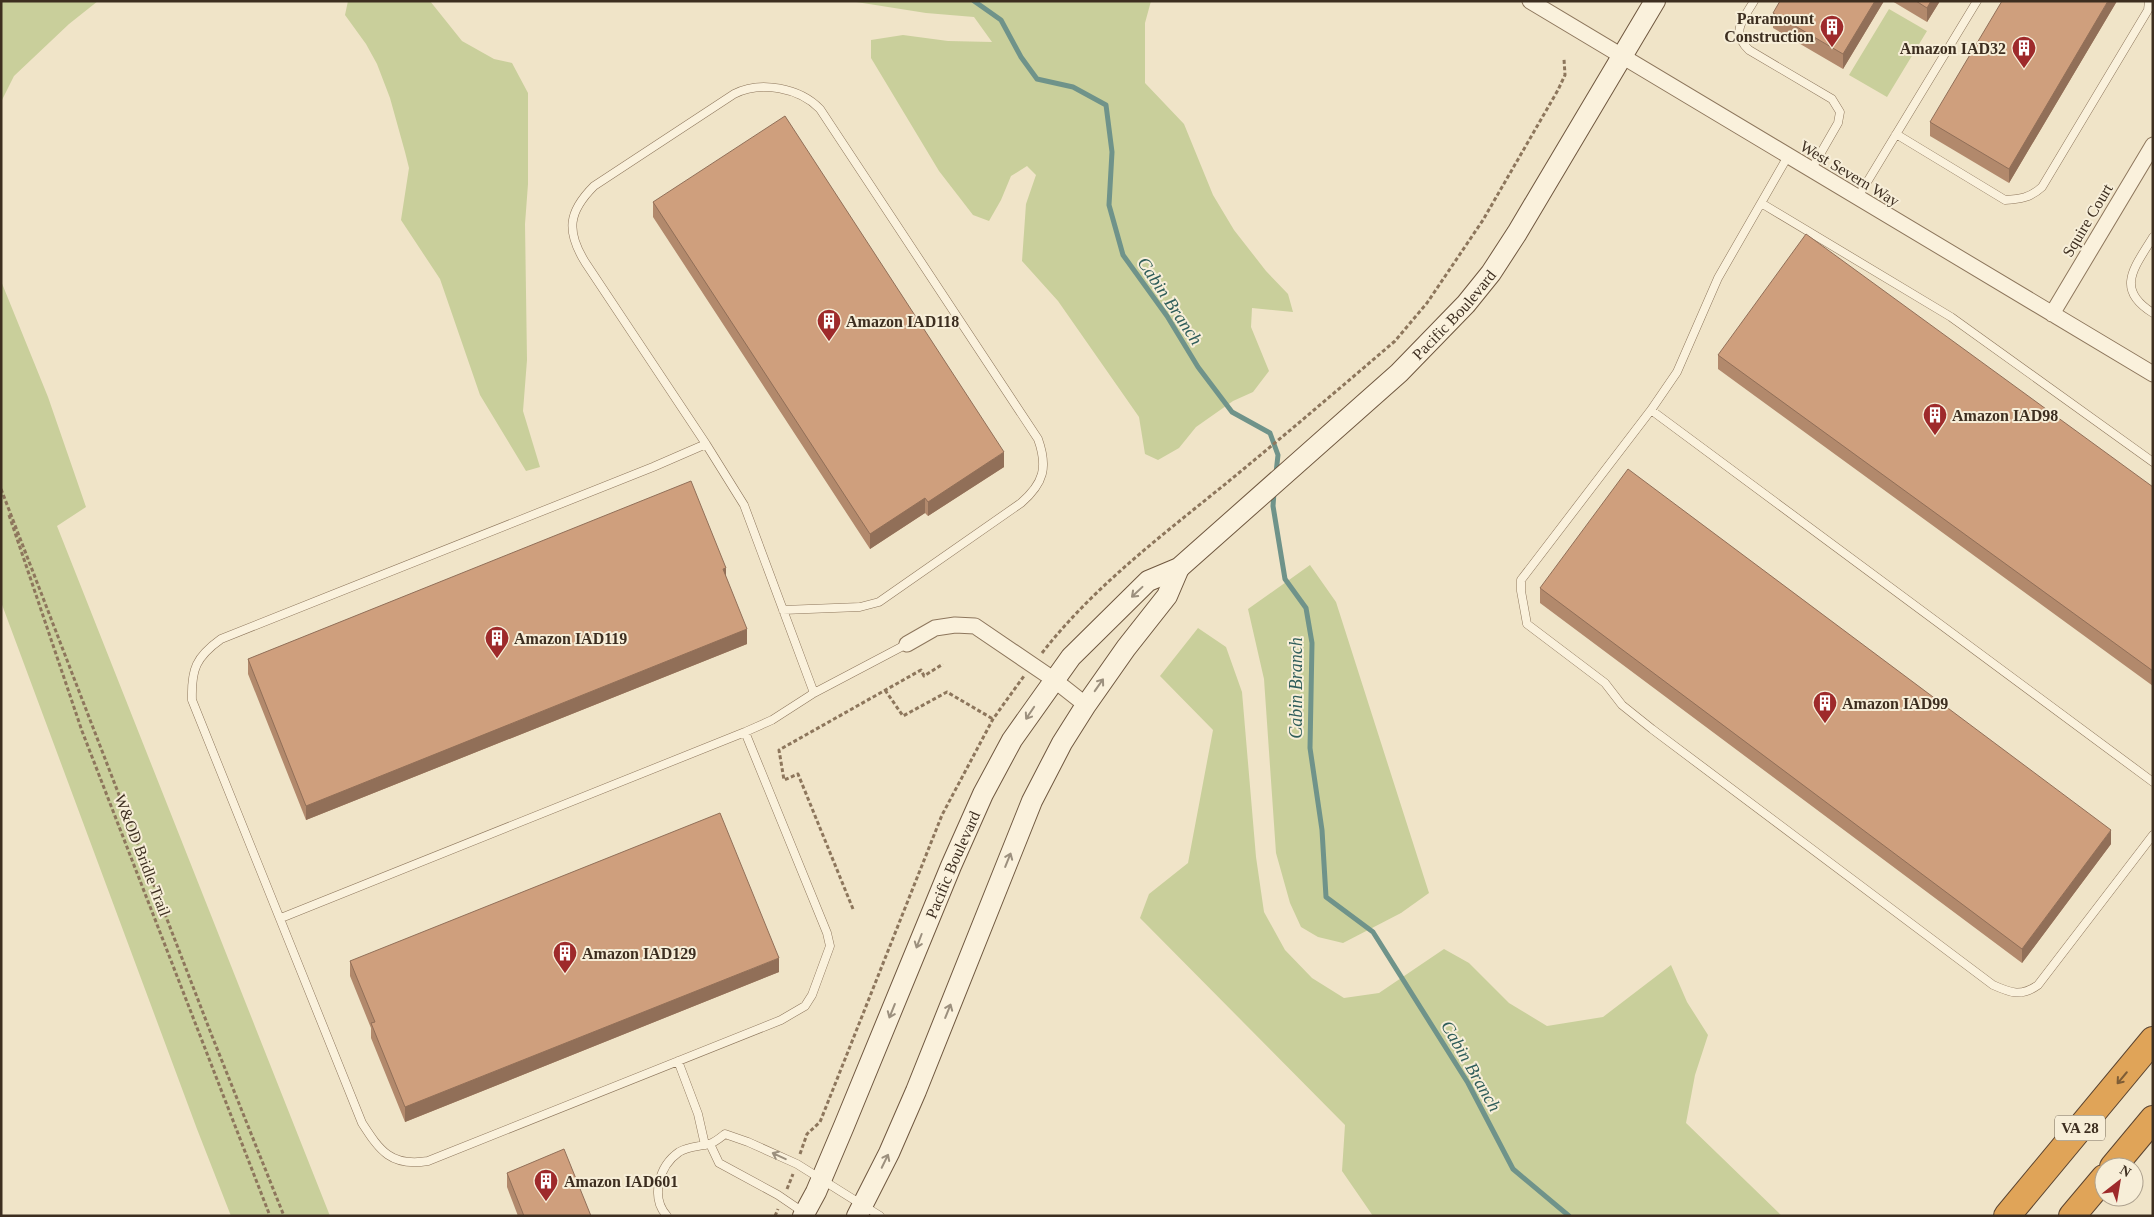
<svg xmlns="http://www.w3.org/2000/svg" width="2154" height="1217" viewBox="0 0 2154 1217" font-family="Georgia,serif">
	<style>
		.green { fill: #c9cf9b }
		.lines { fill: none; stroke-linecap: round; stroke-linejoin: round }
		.stream { stroke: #6f938a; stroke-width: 5 }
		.lane-casing { stroke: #8d765c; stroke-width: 9 }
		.street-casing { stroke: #8d765c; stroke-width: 17 }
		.secondary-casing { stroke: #6f573f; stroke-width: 22 }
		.highway-casing { stroke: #5b4430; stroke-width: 28 }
		.path { stroke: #8d765c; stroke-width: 3; stroke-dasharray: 4 2.5; stroke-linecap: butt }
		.lane { stroke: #faf1dc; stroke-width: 8 }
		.street { stroke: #faf1dc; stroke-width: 15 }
		.secondary { stroke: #faf1dc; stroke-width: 20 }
		.highway { stroke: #e0a458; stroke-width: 26 }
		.wall { fill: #b2896c }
		.shaded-wall { fill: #916f58 }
		.building { fill: #cf9f7d; stroke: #916f58 }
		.oneway { stroke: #9c907e }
		.oneway2 { stroke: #7e5d36 }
		.labels { text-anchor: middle; stroke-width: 4; stroke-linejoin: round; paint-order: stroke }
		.shield { fill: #f7eed8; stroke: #756857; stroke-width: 1 }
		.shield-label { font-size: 15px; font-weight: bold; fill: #3d2e20 }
		.poi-label { font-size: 16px; font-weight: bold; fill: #3d2e20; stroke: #f7eed8; text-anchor: start }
		.street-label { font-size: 16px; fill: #3d2e20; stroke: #f7eed8 }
		.water-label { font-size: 18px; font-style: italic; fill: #2f5d5a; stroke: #f7eed8 }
	</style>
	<rect width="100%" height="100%" fill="#f0e4c8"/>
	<path class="green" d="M1 1H98L69 24 14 76 1 102Z
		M348 1H430L462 41 494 59 512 63 528 93V184L525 224 527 360 523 411 540 467 526 471 480 395 440 279 401 220 409 168 405 152 390 98 377 64 366 44 345 15Z
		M850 1H1151L1145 23V83L1184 124 1213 195 1234 230 1266 271 1288 294 1293 312 1252 308 1251 327 1269 371 1253 392 1233 401 1196 427 1179 448 1158 460 1145 454 1139 417 1058 301 1022 261 1026 204 1036 175 1027 166 1011 176 1001 200 989 221 973 215 939 171 871 58V40L903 35 948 41 992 42 974 17 926 13Z
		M1889 9 1927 31 1887 97 1849 75Z
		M1 281 48 397 86 507 57 526 330 1216H231L197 1129 1 602Z
		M1310 565 1336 602 1429 893 1401 913 1343 943 1318 937 1301 927 1290 903 1276 853 1264 679 1248 609Z
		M1198 628 1226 647 1242 692 1256 857 1264 912 1285 950 1312 978 1344 998 1379 993 1444 949 1469 963 1509 1003 1547 1026 1603 1017 1671 965 1687 1002 1708 1035 1695 1075 1686 1123 1782 1216H1373L1342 1171 1345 1125 1140 918 1149 894 1188 863 1213 730 1160 676Z"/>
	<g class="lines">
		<path class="stream" d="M974 1 1001 20 1021 57 1037 79 1073 87 1106 105 1112 152 1109 205 1123 255 1167 316 1198 367 1232 412 1270 433 1278 455 1276 473
			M1274 492 1273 506 1285 579 1306 608 1312 643 1310 748 1322 830 1326 897 1373 932 1468 1083 1513 1169 1569 1216"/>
		<defs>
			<path id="lane" d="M1754 1C1743 20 1730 32 1749 50L1832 99 1840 112 1838 123 1811 170
				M1896 134 2005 200C2020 199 2030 198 2042 187L2148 10 2149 1
				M1788 156 1718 278 1677 372 1651 410 1521 580V591L1527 624 1605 683 1622 705 1652 729 1993 985C2011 993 2021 997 2038 985L2153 835
				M1858 197 1977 1
				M1761 203 1951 317 2153 462
				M2153 237C2135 267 2114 289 2153 313
				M1651 410 2153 782
				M706 444 653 467 221 639C196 657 191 669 192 700L362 1123C380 1151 391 1167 428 1161L781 1020 805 1006 812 995 830 946 827 933 745 732
				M783 610 860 607 879 602 1021 503C1044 483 1048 467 1038 439L820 109C800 88 760 80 734 94L594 186C568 212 566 231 585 262L706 444 744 505 814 693
				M281 918 745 732 772 720 814 693 907 644
				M678 1061 698 1114 705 1145
				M710 1144 719 1163 778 1195 803 1212
				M667 1216C650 1197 659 1166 679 1152 689 1146 698 1147 709 1144 714 1143 720 1138 725 1134L748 1142 797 1164 880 1216"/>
			<path id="street" d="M1530 1 2153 374
				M2052 314 2153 145
				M907 644 935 628 955 625 975 626 1053 679 1086 705"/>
			<g id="secondary">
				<path id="s1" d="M803 1216 816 1192 844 1126 951 866 983 794 1012 740 1071 657 1148 581 1179 568 1399 373 1466 304 1491 273 1517 233 1655 1"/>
				<path d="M857 1216 889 1153 916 1091 1032 801 1062 743 1086 705 1126 648 1167 596 1179 568"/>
			</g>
			<path id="highway" d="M2113 1167 2153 1119
				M2007 1216 2153 1040
				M2072 1216 2104 1178"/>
		</defs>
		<use href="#lane" class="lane-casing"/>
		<use href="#street" class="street-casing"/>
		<use href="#secondary" class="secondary-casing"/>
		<use href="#highway" class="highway-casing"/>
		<path class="path" d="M1 489 212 1036 284 1216
			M9 515 82 731 270 1216
			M1042 653C1094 586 1164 534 1229 481 1285 435 1340 388 1395 341L1427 303 1483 220 1558 90 1565 75 1564 59
			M885 690 903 716 947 692 993 719
			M853 909 798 774 784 780 779 750 921 670 924 676 943 664
			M800 1154 807 1134 820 1122 942 815 993 719 1024 676
			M787 1189 793 1174
			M775 1216 778 1209"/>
		<use href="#lane" class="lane"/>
		<use href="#street" class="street"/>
		<use href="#secondary" class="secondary"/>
		<use href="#highway" class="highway"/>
	</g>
	<path class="wall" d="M1884 1 1843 69 1773 28V13Z
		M1892 1H1940L1927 22Z
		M2117 1 2009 183 1930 136V122Z
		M653 202 1004 467 928 516 925 513 870 549 653 217Z
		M1718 355 2153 487V686L1718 369Z
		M726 577 747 644 306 820 248 674V659Z
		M1540 588 2111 844 2022 963 1540 603Z
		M350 961 779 972 405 1122 371 1038V1028L350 976Z
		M507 1173 591 1216H518L507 1187Z"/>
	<path class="shaded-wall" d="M1875 1H1884L1843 69V54Z
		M1931 1H1940L1927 22V8Z
		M2108 1H2117L2009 183V169Z
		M1004 452V467L928 516V502Z
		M925 498V513L870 549V534Z
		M726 568V582L723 569Z
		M747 629V644L306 820V806Z
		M2111 830V844L2022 963V949Z
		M779 958V972L405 1122V1107Z"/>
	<path class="building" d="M1780 1H1875L1843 54 1773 13Z
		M1916 1H1931L1927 8Z
		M2002 1H2108L2009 169 1930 122Z
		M785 116 1004 452 928 502 925 498 870 534 653 202Z
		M1806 234 2153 487V671L1718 355Z
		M1628 469 2111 830 2022 949 1540 588Z
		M691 481 726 568 723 569 747 629 306 806 248 659Z
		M720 813 779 958 405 1107 371 1023 375 1022 350 961Z
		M564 1149 591 1216H524L507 1173Z"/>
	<defs><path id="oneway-shaft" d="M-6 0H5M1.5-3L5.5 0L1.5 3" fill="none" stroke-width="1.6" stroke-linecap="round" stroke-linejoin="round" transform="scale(1.25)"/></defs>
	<g class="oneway">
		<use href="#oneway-shaft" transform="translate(1137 592) rotate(137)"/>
		<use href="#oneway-shaft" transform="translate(1099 685) rotate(-55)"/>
		<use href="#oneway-shaft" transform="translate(1030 713) rotate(124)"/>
		<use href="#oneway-shaft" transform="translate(1008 860) rotate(-68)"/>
		<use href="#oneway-shaft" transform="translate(919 941) rotate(111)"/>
		<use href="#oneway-shaft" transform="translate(892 1011) rotate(112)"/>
		<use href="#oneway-shaft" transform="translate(948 1011) rotate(-68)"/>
		<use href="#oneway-shaft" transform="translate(779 1156) rotate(-155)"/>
		<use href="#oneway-shaft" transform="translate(885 1161) rotate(-64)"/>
	</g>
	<use class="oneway2" href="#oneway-shaft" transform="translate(2122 1078) rotate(130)"/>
	<defs>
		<symbol id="building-pin" viewBox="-11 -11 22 30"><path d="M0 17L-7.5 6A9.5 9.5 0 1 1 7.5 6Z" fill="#9e2a2b" stroke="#f7eed8"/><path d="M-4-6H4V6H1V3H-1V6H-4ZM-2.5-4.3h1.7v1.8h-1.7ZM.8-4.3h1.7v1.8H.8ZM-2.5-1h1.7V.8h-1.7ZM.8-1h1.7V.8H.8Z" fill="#fff"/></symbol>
	</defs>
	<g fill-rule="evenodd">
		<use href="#building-pin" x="1818" y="13" width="28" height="38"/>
		<use href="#building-pin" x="2010" y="34" width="28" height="38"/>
		<use href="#building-pin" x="815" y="307" width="28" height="38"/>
		<use href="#building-pin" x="1921" y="401" width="28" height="38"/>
		<use href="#building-pin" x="483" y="624" width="28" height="38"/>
		<use href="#building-pin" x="1811" y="689" width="28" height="38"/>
		<use href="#building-pin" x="551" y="939" width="28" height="38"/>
		<use href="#building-pin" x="532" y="1167" width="28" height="38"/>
	</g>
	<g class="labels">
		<rect class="shield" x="2055" y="1115.5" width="50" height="25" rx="4"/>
		<g class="shield-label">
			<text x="2080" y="1133">VA 28</text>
		</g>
		<g class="poi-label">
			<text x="1814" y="24" text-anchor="end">Paramount<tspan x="1814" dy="18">Construction</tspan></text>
			<text x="2006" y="54" text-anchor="end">Amazon IAD32</text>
			<text x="846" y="327">Amazon IAD118</text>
			<text x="1952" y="421">Amazon IAD98</text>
			<text x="514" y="644">Amazon IAD119</text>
			<text x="1842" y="709">Amazon IAD99</text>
			<text x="582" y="959">Amazon IAD129</text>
			<text x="564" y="1187">Amazon IAD601</text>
		</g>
		<g class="street-label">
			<text transform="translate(1850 173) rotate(31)" y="6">West Severn Way</text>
			<text transform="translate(2087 220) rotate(-59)" y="6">Squire Court</text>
			<text dy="6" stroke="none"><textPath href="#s1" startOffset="1138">Pacific Boulevard</textPath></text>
			<text transform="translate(143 855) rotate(69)" y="6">W&amp;OD Bridle Trail</text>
			<text dy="6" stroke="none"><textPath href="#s1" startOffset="382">Pacific Boulevard</textPath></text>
		</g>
		<g class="water-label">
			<text transform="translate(1170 301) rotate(56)" y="6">Cabin Branch</text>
			<text transform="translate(1296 688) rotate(-90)" y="6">Cabin Branch</text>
			<text transform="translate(1471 1066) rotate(60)" y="6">Cabin Branch</text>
		</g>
	</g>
	<rect width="2154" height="1217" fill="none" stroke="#3d2e20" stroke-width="5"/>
	<g transform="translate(2119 1182) rotate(31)"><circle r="24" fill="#f7eed8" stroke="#ada18e"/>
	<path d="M0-4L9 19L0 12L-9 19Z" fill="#9e2a2b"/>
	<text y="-8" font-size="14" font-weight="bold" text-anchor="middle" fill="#3d2e20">N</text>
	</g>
</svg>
